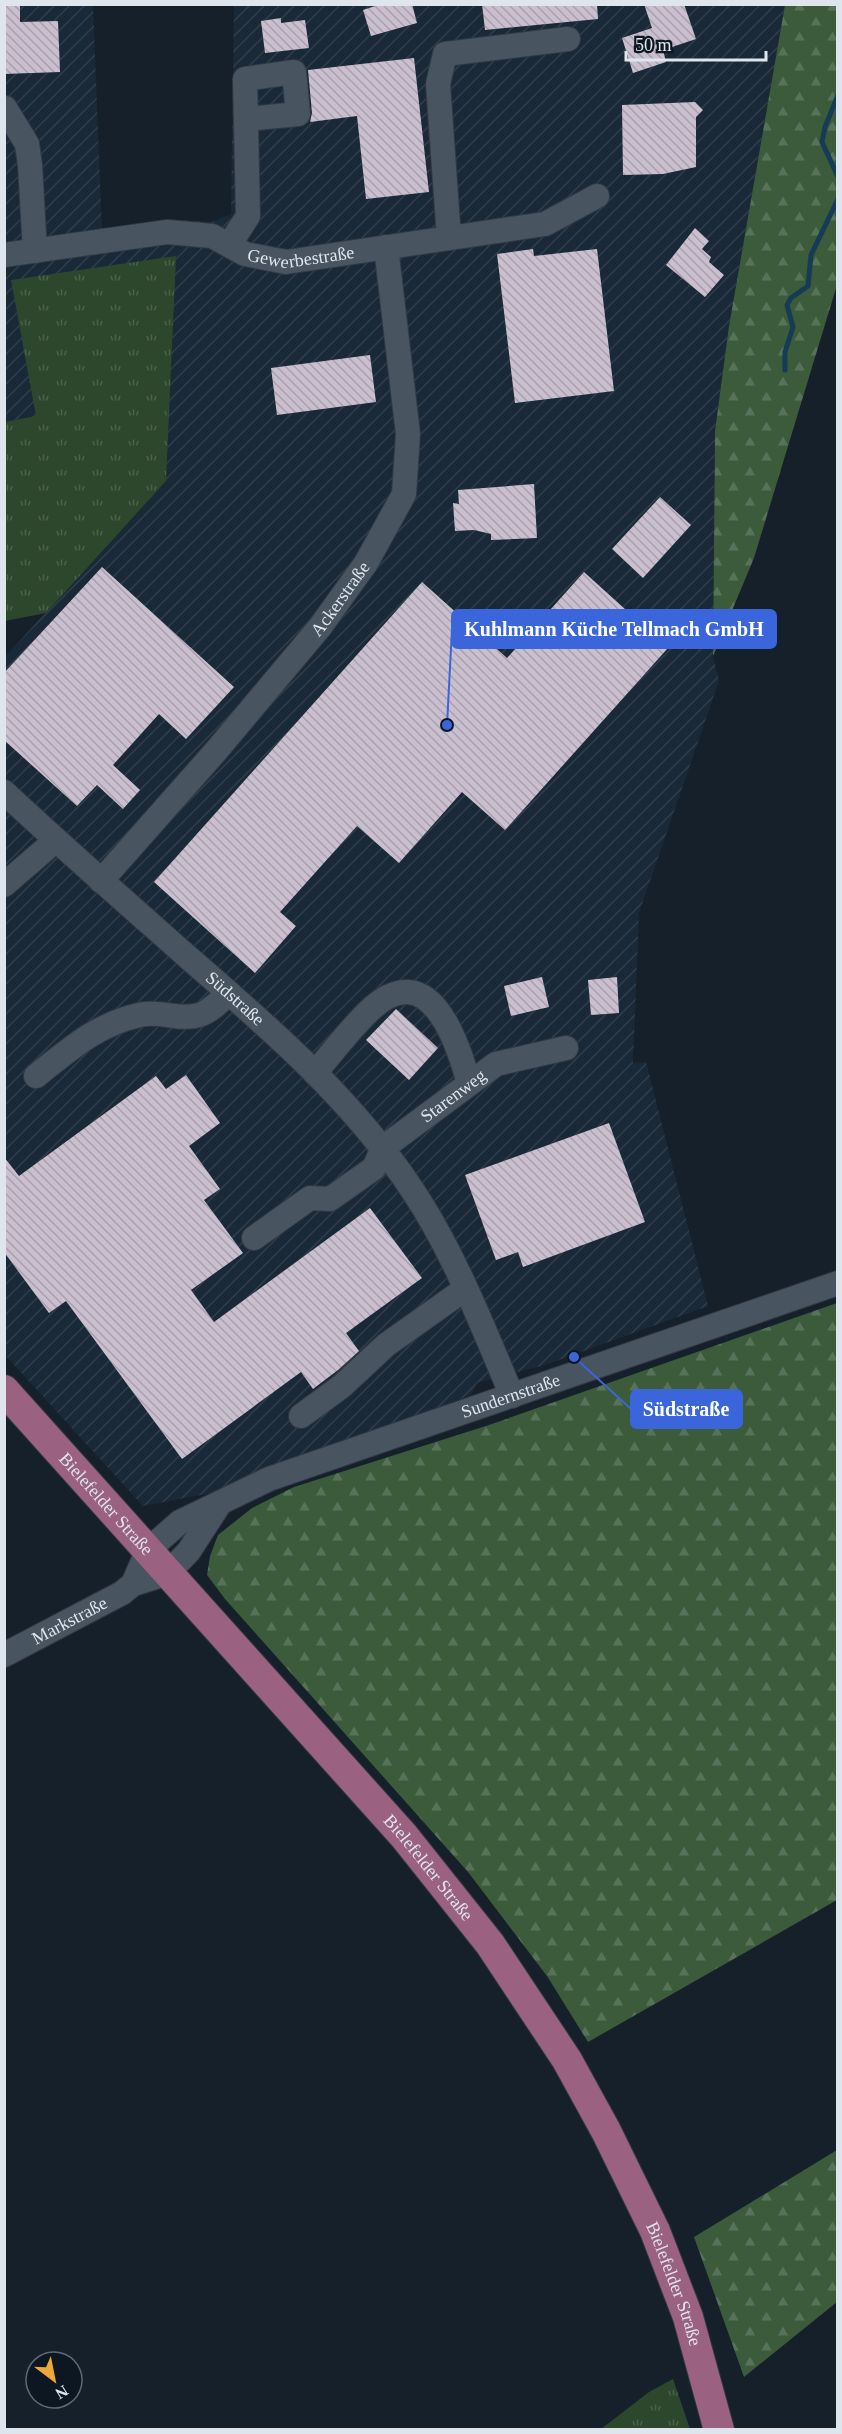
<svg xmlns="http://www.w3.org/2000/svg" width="842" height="2434" viewBox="0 0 842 2434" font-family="'Times New Roman',serif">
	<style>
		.industrial { fill: url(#industrial-furrows) }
		.grass { fill: url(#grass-tufts) }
		.forest { fill: url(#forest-firs) }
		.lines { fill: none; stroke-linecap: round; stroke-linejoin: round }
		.stream { stroke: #163b56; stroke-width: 5 }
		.building { fill: url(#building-back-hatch) }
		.minor-casing { stroke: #333943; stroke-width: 26 }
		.major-casing { stroke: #333943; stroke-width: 32 }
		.minor { stroke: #485460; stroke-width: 24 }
		.major { stroke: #9a6280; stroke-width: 30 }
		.labels { text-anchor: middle; stroke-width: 6; stroke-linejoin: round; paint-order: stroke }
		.street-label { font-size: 18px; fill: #dee5ed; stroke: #0c1721 }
		.leader { fill: none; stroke: #3a65db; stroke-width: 2 }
		.callout-dot { fill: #3a65db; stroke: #0c1721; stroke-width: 2 }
		.callout { fill: #3a65db; stroke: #3a65db; stroke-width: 2 }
		.callout-label { font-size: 20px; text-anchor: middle; font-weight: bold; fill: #fff }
	</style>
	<defs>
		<pattern id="industrial-furrows" width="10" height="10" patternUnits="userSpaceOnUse" patternTransform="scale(1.5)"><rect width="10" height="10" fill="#1a2938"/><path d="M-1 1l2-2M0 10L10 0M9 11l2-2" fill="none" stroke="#303e4b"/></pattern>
		<pattern id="grass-tufts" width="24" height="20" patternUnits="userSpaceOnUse" patternTransform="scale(1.5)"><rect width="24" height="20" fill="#2c472c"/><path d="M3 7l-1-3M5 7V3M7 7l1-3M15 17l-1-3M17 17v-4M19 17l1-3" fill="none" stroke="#4a614b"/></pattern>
		<pattern id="forest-firs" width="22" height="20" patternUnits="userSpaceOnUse" patternTransform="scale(1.5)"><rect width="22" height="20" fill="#3b5b3b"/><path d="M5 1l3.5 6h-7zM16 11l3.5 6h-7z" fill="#577258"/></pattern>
		<pattern id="building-back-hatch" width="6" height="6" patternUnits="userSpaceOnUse" patternTransform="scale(1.5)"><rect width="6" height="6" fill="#cabfcf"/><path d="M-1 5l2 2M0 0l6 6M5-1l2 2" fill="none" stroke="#a8a0ad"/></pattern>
	</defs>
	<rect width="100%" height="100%" fill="#15202a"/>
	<path class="industrial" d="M5 5H93L102 232 183 220 212 222 231 214 234 5H785L729 326 715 431 713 656 719 681 639 913 633 1063 646 1062 708 1306 548 1364 477 1383 471 1395 211 1493 143 1506 5 1355V657L166 481 36 417 5 422Z"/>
	<path class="grass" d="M176 256 166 481 46 613 5 621V422L36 416 11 280Z
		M673 2379 690 2429H601L649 2392Z"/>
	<path class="forest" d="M785 5H837V285L754 558 713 656 715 431 729 326Z
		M837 1303V1900L588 2042 547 1976 468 1872 225 1599 207 1575 210 1556 218 1535 252 1508 294 1487 489 1425Z
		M837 2150V2302L744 2377 694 2237Z"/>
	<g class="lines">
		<path class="stream" d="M838 95 825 127 822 142 838 177
			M785 370V352L793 327 787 305 791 298 808 286 811 255 838 199"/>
	</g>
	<path class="building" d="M4 4H20V22L58 21 60 72 4 74Z
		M381 4H412L417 23 371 36 363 10Z
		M482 4H597L598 19 485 30Z
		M644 4H684L696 39 663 50 666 62 633 73 622 38 652 28Z
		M281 18V23L305 20 309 48 265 53 261 21Z
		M414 58 429 192 366 199 357 116 310 122 312 113 308 70Z
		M695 102 703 110 696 117V167L663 174 623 175 622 105Z
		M695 228 709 241 702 249 711 257 709 262 724 275 705 297 666 265Z
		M533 249 534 256 597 249 614 391 515 403 497 254Z
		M370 355 376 402 277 415 271 368Z
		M534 484 537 538 491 540V534L474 530 455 531 453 503 459 504 458 490Z
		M660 497 691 525 643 578 612 549Z
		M102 567 234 687 186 739 159 714 113 765 140 790 123 809 97 785 77 806 4 740V673Z
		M584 572 668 648 505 830 462 792 399 863 357 826 280 912 296 926 255 973 154 882 422 582 507 658Z
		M542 977 549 1007 511 1016 504 986Z
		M617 977 619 1013 591 1015 588 980Z
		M396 1009 438 1048 409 1080 366 1040Z
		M186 1075 220 1123 189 1146 220 1189 204 1200 243 1253 191 1290 214 1322 370 1208 422 1278 346 1333 359 1351 338 1370 313 1389 301 1372 182 1459 66 1301 49 1313 4 1252V1157L19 1176 156 1076 166 1089Z
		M609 1123 645 1222 523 1267 518 1252 496 1260 465 1175Z"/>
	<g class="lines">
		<defs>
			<g id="minor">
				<path d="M5 108 27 144 30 165 35 251"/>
				<path d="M449 238 438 84 445 54 568 39"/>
				<path d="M230 244 248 216 245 79 294 72 298 114 247 119"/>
				<path id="s1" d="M4 255 167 232 212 236 245 254 286 262 545 224 597 196"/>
				<path id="s2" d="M4 792C65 849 128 904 190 959 271 1029 354 1101 413 1191 453 1251 484 1329 512 1396"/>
				<path id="s3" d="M101 881 216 751 320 627 366 563 404 494 408 434 386 247"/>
				<path d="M4 885 56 840"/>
				<path d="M315 1073C332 1053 349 1030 369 1011 428 954 457 1039 469 1084"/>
				<path d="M36 1076C70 1049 96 1025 139 1015 162 1010 179 1021 199 1015 210 1012 221 1000 229 993"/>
				<path id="s4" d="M254 1238 310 1198 330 1199 374 1168 383 1148 496 1064 566 1048"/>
				<path d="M301 1416 342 1386 386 1345 465 1289"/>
				<path id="s5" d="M133 1584 148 1550 180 1522 269 1479 838 1283"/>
				<path id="s6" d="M4 1655 122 1593 133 1584 168 1573 189 1551 220 1503"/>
			</g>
			<g id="major">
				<path id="s7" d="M4 1390 404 1836 490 1944 567 2060 606 2131 655 2231 688 2317 719 2430"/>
			</g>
		</defs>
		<use href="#minor" class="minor-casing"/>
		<use href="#major" class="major-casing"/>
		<use href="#minor" class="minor"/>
		<use href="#major" class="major"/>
	</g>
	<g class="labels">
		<g class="street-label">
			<text dy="6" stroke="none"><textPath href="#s1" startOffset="304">Gewerbestraße</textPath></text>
			<text dy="6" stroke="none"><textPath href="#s3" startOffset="370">Ackerstraße</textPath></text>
			<text dy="6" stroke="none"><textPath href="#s2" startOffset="310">Südstraße</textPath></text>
			<text dy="6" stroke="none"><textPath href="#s4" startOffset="252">Starenweg</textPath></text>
			<text dy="6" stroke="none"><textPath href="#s5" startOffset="434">Sundernstraße</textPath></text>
			<text dy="6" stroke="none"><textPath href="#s7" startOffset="153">Bielefelder Straße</textPath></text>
			<text dy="6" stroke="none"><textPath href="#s6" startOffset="74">Markstraße</textPath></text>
			<text dy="6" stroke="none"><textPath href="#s7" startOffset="639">Bielefelder Straße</textPath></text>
			<text dy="6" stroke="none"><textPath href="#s7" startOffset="1125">Bielefelder Straße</textPath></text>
		</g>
	</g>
	<path class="leader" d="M447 725L452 629M574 1357L631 1409"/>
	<g class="callout-dot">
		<circle cx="447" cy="725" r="6"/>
		<circle cx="574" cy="1357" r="6"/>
	</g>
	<g class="callout">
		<rect x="452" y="610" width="324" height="38" rx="6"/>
		<rect x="631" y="1390" width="111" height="38" rx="6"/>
	</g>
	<g class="callout-label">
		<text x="614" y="636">Kuhlmann Küche Tellmach GmbH</text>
		<text x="686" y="1416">Südstraße</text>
	</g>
	<rect width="842" height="2434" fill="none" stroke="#dee5ed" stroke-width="12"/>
	<g transform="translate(54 2380) rotate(148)"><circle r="28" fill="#0c1721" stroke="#606973" stroke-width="1.5"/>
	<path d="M0-4.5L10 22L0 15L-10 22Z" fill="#eda83c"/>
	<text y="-9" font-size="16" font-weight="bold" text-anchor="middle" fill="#dee5ed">N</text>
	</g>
	<path d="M626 51v9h140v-9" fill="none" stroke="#dee5ed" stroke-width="3"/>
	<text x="635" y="51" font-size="18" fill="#dee5ed" stroke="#0c1721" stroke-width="4.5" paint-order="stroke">50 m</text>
</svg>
